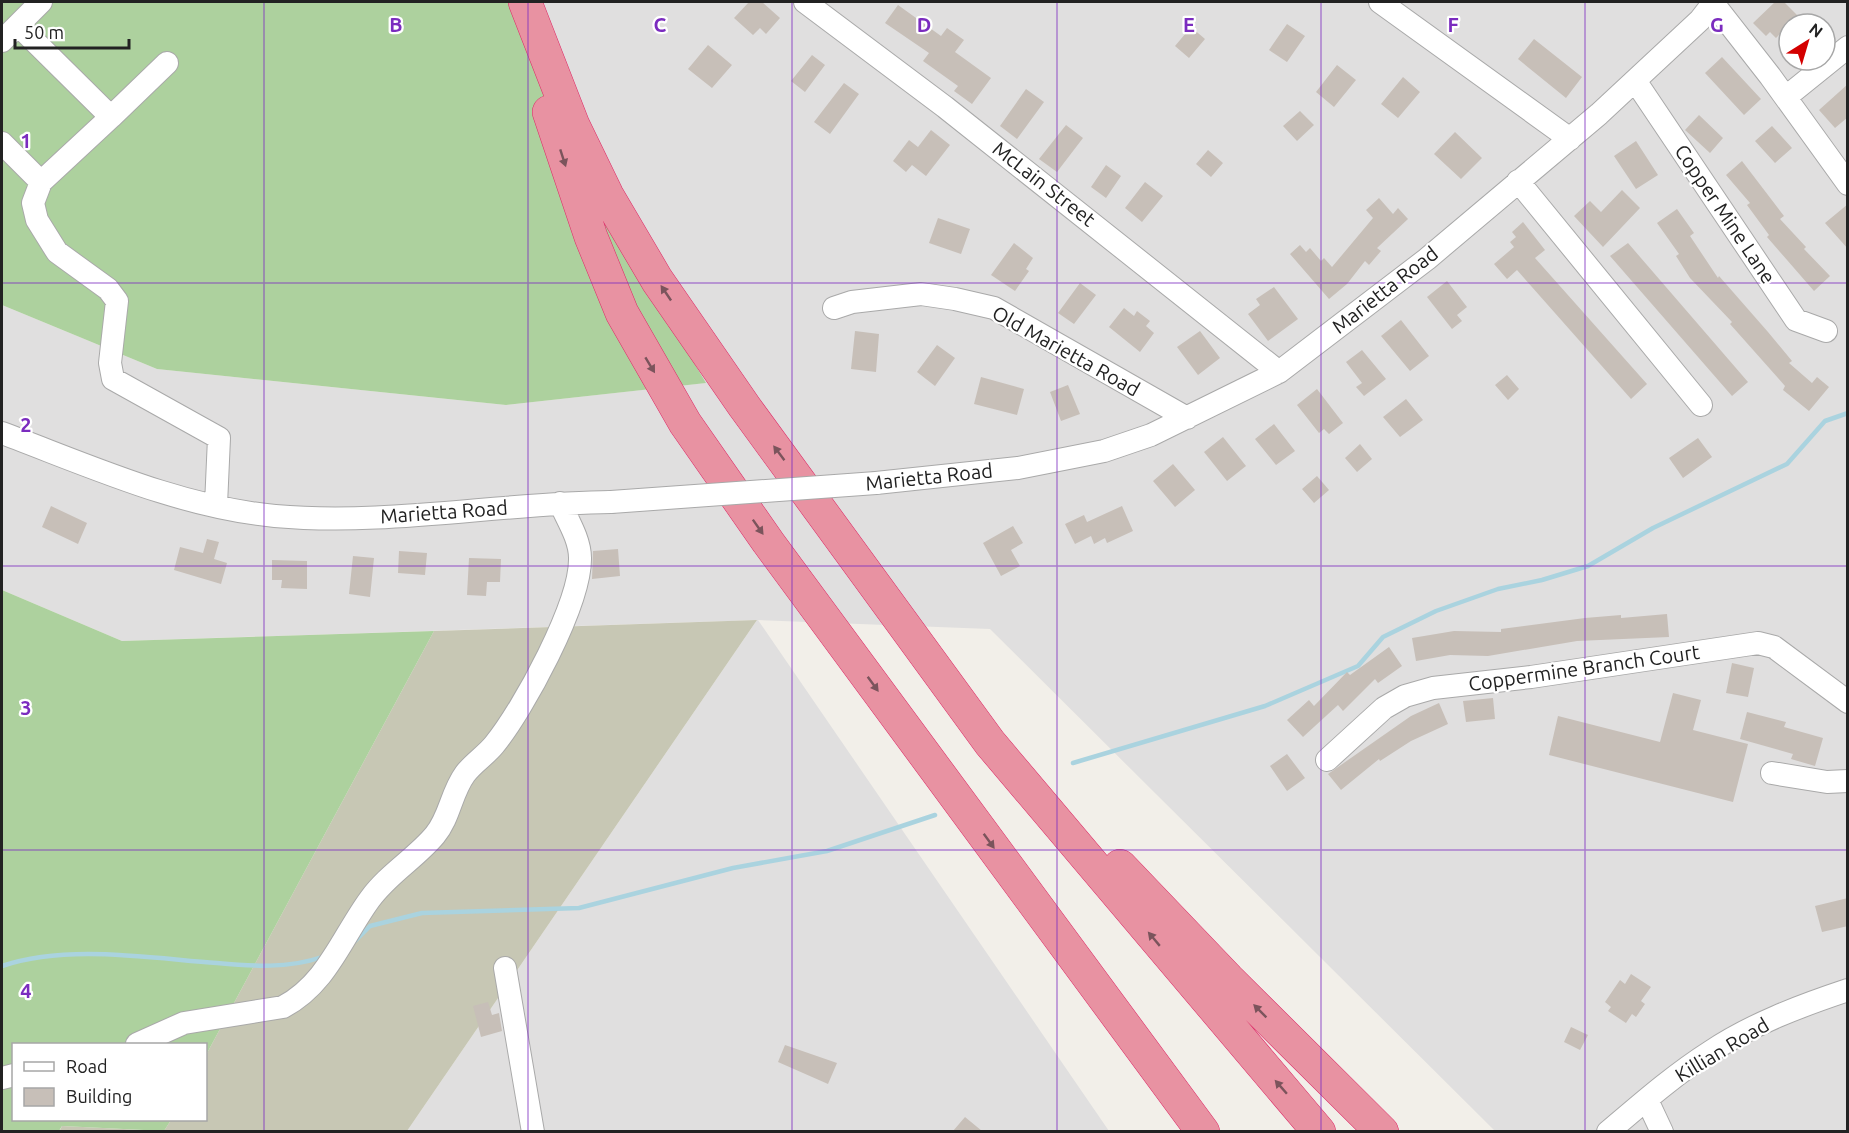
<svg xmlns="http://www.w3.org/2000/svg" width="1849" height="1133" viewBox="0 0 1849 1133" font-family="Ubuntu,sans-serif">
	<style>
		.residential { fill: #e0dfdf; fill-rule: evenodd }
		.construction { fill: #c7c7b4 }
		.forest { fill: #add19e }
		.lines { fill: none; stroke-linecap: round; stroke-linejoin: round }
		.stream { stroke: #aad3df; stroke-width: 4.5 }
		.building { fill: #c7bfb8 }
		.minor-casing { stroke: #a9a9a9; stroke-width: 24 }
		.highway-casing { stroke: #dc2a67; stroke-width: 34 }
		.minor { stroke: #fff; stroke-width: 22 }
		.highway { stroke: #e892a2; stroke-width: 33 }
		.minor-bridge-casing { stroke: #a9a9a9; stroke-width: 24; stroke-linecap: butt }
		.minor-bridge { stroke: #fff; stroke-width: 22 }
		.oneway { fill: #7b545c }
		.grid { fill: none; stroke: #7b2cbf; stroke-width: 1.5; stroke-opacity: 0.55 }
		.labels { text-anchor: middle; stroke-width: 4.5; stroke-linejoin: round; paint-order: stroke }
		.street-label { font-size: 20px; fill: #222; stroke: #fff }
		.grid-label { font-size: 20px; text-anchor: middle; font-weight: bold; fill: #7b2cbf; stroke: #fff; stroke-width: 4.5; stroke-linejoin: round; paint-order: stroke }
	</style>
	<rect width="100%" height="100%" fill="#f2efe9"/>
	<path class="residential" d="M528 2H1847V1131H1495L990 629 758 620 1109 1131H407L757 620 122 641 2 590V305L157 369 506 405 705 383 633 260ZM1789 24H1825V60H1789Z"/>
	<path class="construction" d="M757 620 407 1131 59 1132 62 1126 164 1131 171 1120H206V1055L434 631Z"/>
	<path class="forest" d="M2 2H528L633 260 706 383 506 405 157 369 2 305Z
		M2 590 122 641 434 631 206 1055V1044H14V1120H171L164 1131 62 1126 59 1131H2Z"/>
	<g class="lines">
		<path class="stream" d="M1073 763 1265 706 1358 666 1383 637 1436 611 1498 589 1542 580 1588 566 1653 528 1787 464 1825 421 1848 413
			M355 941 370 926 422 913 579 908 733 868 827 851 935 815
			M2 966C67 944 149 958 217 963 251 966 288 969 322 957"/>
	</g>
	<path class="building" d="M749 2H762L780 18 766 34 760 28 753 35 734 18Z
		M1775 2H1784L1806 24H1789V41L1781 33 1776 38 1770 32 1766 36 1753 23Z
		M898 5 941 36 947 28 964 40 955 52 991 78 972 104 954 91 958 86 923 61 929 53 885 23Z
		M1287 24 1305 36 1287 62 1269 50Z
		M1191 27 1205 39 1189 58 1175 46Z
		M1534 39 1582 77 1566 98 1518 59Z
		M708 45 732 65 712 88 688 69Z
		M812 55 825 65 805 92 791 81Z
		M1722 57 1761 99 1744 115 1705 73Z
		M1337 65 1356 80 1334 107 1316 92Z
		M1403 77 1420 92 1398 118 1381 104Z
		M844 83 859 94 830 134 814 122Z
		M1848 84V117L1835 128 1819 110Z
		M1026 89 1044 102 1017 139 1000 126Z
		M1300 111 1314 125 1297 141 1283 126Z
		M1699 115 1723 138 1710 153 1685 130Z
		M1066 125 1083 138 1057 172 1039 159Z
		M1772 126 1792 148 1775 163 1755 141Z
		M931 130 950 145 926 176 912 165 906 172 893 161 909 140 918 147Z
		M1455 132 1482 158 1461 179 1434 154Z
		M1636 141 1658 175 1636 189 1614 156Z
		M1208 150 1223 163 1211 177 1196 164Z
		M1742 161 1784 216 1780 219 1806 247 1804 249 1830 276 1814 291 1767 237 1769 235 1747 205 1750 203 1726 175Z
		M1106 165 1121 176 1106 198 1091 187Z
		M1145 182 1163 196 1142 222 1125 208Z
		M1622 190 1640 208 1603 247 1574 216 1590 201 1601 212Z
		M1379 198 1393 214 1398 208 1408 219 1377 248 1381 251 1369 265 1365 261 1347 284 1329 299 1290 254 1300 245 1306 252 1310 248 1321 261 1324 258 1332 267 1373 218 1366 210Z
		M1848 204V249L1825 223Z
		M1677 209 1694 233 1690 236 1718 278 1719 276 1768 332 1792 361 1789 363 1812 383 1817 377 1829 387 1809 411 1783 390 1785 386 1730 324 1732 322 1690 278 1676 256 1679 254 1657 223Z
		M938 218 970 229 961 254 929 243Z
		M1523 222 1545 250 1535 258 1647 384 1631 399 1517 270 1507 279 1494 264 1514 247 1510 242 1516 237 1512 232Z
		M1014 243 1033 258 1026 269 1029 271 1015 291 991 275Z
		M1628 243 1748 382 1732 396 1610 256Z
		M1447 281 1467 307 1457 315 1462 321 1452 329 1427 297Z
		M1080 283 1096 295 1074 324 1058 313Z
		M1274 287 1298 319 1268 341 1248 314 1260 305 1256 299Z
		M1124 308 1134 316 1137 311 1150 321 1146 326 1154 333 1140 352 1109 327Z
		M1401 320 1429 356 1410 371 1381 336Z
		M855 331 879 334 876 372 851 369Z
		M1200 331 1220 358 1198 375 1177 347Z
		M937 345 955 358 935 386 917 372Z
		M1362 350 1386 379 1364 396 1356 387 1362 383 1346 362Z
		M1507 375 1519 389 1508 400 1495 385Z
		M981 377 1024 389 1017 415 974 404Z
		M1068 385 1080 414 1061 421 1050 392Z
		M1317 389 1343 423 1329 434 1324 429 1319 433 1297 405Z
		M1406 399 1423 420 1400 437 1383 417Z
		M1274 424 1295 451 1276 465 1255 439Z
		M1223 437 1246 466 1227 481 1204 452Z
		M1698 438 1712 457 1683 478 1669 458Z
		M1360 444 1372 459 1357 472 1345 458Z
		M1173 464 1195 490 1175 507 1153 481Z
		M1317 476 1329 490 1314 503 1302 489Z
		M51 506 87 523 78 544 42 527Z
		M1122 506 1133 531 1107 543 1105 538 1094 544 1091 536 1075 544 1065 524 1084 515 1087 522Z
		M1013 526 1023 543 1011 550 1020 566 1001 576 983 543Z
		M207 539 219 542 214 559 227 563 221 584 174 570 180 547 203 553Z
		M618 549 620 576 592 579 593 551Z
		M399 551 427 553 425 575 398 573Z
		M353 556 374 558 370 597 349 594Z
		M469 558 501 559 500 582H487L486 596 467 595Z
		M272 560 307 561V589L281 588 282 580H272Z
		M1667 614 1669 637 1577 641 1488 656 1450 655 1416 661 1412 638 1454 631 1501 632V629L1585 618 1621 615V618Z
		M1389 647 1402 666 1378 683 1375 679 1343 711 1338 705 1303 737 1287 720 1309 700 1314 706 1347 672 1350 675Z
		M1732 663 1754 668 1748 697 1726 693Z
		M1673 693 1701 700 1693 730 1748 744 1733 802 1549 755 1558 716 1660 742Z
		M1493 698 1495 719 1466 722 1463 701Z
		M1439 703 1448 724 1411 741 1380 761 1379 759 1341 790 1328 774 1411 716Z
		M1747 712 1786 722 1784 727 1823 738 1815 766 1791 759 1793 754 1740 739Z
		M1287 754 1305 778 1287 791 1270 766Z
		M1848 898V926L1822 932 1815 906Z
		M1631 974 1651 987 1641 1001 1645 1004 1636 1017 1632 1014 1626 1023 1608 1011 1611 1007 1605 1002 1620 980 1625 984Z
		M488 1002 492 1015 499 1013 502 1031 481 1037 473 1006Z
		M1571 1027 1588 1035 1580 1050 1564 1042Z
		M785 1045 837 1063 828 1084 778 1062Z
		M965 1117 982 1131H953Z"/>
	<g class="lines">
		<defs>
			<path id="minor" d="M805 2 945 107 1279 372
				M1380 2 1570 139
				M1713 3 1770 76 1848 184
				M2 41 41 2
				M1636 82 1796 320 1826 331
				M1786 97 1848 47
				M111 117 167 63
				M2 143 41 182 111 117 18 25
				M1518 181 1701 405
				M41 182 33 203 37 220 57 252 108 289 117 301 110 363 113 379 219 438 216 505
				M834 308 852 302 921 294 955 299 994 308 1187 418
				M2 433C90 466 180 507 275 516 387 526 499 503 611 502
				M876 483 1018 468 1104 451 1151 435 1279 372 1427 259 1599 114 1700 20 1714 2
				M1327 760 1384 708 1405 696 1433 688 1531 677 1758 643 1774 647 1848 702
				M1772 773 1827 782 1848 781
				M505 968 533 1132
				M137 1044 184 1023 283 1007C327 984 342 937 370 899 388 874 416 858 435 835 450 817 451 793 465 774 473 763 485 756 494 745 523 710 581 603 580 558 580 539 567 519 560 503
				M2 1078 14 1075
				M1647 1100 1662 1132
				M1608 1132C1641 1104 1674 1075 1710 1052 1752 1024 1800 1006 1848 990"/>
			<path id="highway" d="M525 2 573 125 607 195 657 280 744 406 990 743 1319 1132
				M549 112 591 237 622 313 685 423 768 542 1203 1132
				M1120 866 1228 979 1382 1132"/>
		</defs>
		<use href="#minor" class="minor-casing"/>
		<use href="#highway" class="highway-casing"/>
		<use href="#minor" class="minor"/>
		<use href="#highway" class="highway"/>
		<defs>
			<path id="minor-bridge" d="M611 502 876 483"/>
		</defs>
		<use href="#minor-bridge" class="minor-bridge-casing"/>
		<use href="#minor-bridge" class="minor-bridge"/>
	</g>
	<defs><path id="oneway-solid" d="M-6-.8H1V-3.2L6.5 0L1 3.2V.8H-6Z" transform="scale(1.5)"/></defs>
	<g class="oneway">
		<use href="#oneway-solid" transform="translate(563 158) rotate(72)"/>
		<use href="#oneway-solid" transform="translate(666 293) rotate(-124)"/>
		<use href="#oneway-solid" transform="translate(650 365) rotate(59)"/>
		<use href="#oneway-solid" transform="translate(779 453) rotate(-127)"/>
		<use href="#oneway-solid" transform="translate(758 527) rotate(55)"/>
		<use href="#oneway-solid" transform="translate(873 684) rotate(54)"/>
		<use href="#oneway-solid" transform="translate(989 841) rotate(54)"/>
		<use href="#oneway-solid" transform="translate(1154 939) rotate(-130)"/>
		<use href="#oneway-solid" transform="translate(1260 1011) rotate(-135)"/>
		<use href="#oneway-solid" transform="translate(1281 1087) rotate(-131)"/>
	</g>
	<path class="grid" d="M264 2V1132M528 2V1132M792 2V1132M1057 2V1132M1321 2V1132M1585 2V1132M2 283H1848M2 566H1848M2 850H1848"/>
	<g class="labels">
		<g class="street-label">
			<text transform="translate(1044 184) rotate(38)" y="7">McLain Street</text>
			<text transform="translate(1725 214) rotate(56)" y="7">Copper Mine Lane</text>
			<text transform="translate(1385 290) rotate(-38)" y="7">Marietta Road</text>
			<text transform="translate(1066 351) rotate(29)" y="7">Old Marietta Road</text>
			<text transform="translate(929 477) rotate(-6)" y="7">Marietta Road</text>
			<text transform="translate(444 512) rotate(-4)" y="7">Marietta Road</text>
			<text transform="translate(1584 668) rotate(-8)" y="7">Coppermine Branch Court</text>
			<text transform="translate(1722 1050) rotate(-31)" y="7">Killian Road</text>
		</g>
	</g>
	<g class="grid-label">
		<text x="396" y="32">B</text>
		<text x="660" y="32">C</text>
		<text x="924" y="32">D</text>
		<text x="1189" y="32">E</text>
		<text x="1453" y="32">F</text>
		<text x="1717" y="32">G</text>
		<text x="26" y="148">1</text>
		<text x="26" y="432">2</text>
		<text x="26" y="715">3</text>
		<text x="26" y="998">4</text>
	</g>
	<rect width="1849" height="1133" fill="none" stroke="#222222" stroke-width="6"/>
	<rect x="12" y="1043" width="195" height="78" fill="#ffffff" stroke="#a7a7a7" stroke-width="1.5"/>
	<rect x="24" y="1062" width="30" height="9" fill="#ffffff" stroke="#a7a7a7" stroke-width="1.5"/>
	<text x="66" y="1073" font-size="18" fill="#222222">Road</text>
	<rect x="24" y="1088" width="30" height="18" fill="#c7bfb8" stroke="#a7a7a7" stroke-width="1.5"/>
	<text x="66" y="1103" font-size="18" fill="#222222">Building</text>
	<g transform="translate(1807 42) rotate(37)"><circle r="28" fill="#ffffff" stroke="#a7a7a7" stroke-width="1.5"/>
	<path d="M0-4.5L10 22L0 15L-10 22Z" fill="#d40000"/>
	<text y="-9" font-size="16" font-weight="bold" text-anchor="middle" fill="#222222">N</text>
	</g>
	<path d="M15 39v9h114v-9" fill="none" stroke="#222222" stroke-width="3"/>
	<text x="24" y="39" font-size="18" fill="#222222" stroke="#ffffff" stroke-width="4.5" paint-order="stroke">50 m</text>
</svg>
